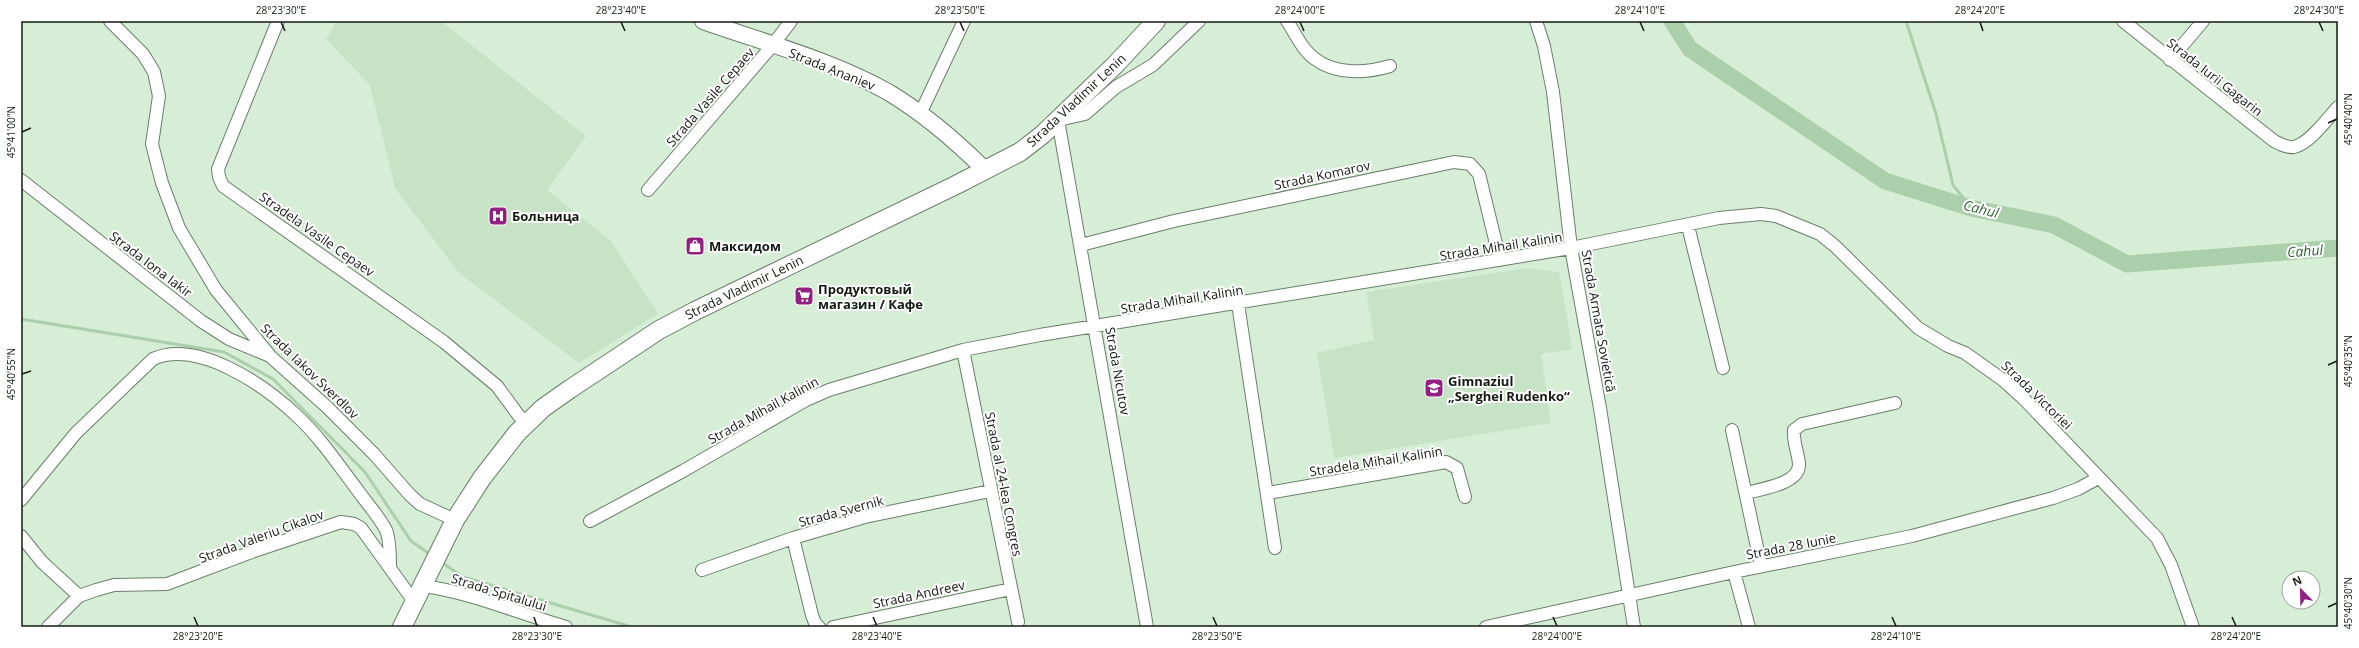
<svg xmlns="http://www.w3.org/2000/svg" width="2359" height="648" viewBox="0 0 2359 648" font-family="'Open Sans',sans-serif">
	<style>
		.built { fill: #c7e3c6 }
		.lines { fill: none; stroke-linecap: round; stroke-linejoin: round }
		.stream { stroke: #abcfaa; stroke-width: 3 }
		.river { stroke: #abcfaa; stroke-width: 17 }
		.street-casing { stroke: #6a7e69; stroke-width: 14 }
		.secondary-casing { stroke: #6a7e69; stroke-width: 18 }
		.primary-casing { stroke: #6a7e69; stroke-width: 20 }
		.street { stroke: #fff; stroke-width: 12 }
		.secondary { stroke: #fff; stroke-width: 16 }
		.primary { stroke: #fff; stroke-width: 18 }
		.ticks { fill: none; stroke: #121a12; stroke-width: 1.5 }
		.labels { text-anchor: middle; stroke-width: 4; stroke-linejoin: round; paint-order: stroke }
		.street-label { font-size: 13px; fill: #121a12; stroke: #fff }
		.poi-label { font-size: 13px; font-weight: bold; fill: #121a12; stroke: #fff; text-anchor: start }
		.water-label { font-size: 14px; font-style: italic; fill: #326433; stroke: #fff }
		.neatline { fill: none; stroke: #121a12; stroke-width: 1.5 }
		.ticks-label { font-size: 10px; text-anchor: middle; fill: #121a12 }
	</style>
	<rect width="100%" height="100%" fill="#d7eed6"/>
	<path class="built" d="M337 21H441L586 136 547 190 612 242 658 314 579 363 459 273 395 188 370 85 326 39Z
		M1527 268 1559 272 1572 349 1541 354 1551 423 1334 458 1317 353 1374 340 1366 292Z"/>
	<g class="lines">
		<path class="stream" d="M1906 21 1936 114 1953 185 1971 208
			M21 319 224 352 273 379 365 472 411 541 431 555
			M441 562 463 577 632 627"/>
		<path class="river" d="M1672 21 1690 49 1885 181 1971 208 2054 225 2127 264 2338 248"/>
		<defs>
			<path id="street" d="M110 21 143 54 154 72 159 96 152 144 162 183 179 228 216 290 271 357 327 407 374 454 410 495 420 504 455 520
				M278 21 218 169 219 177 223 186 444 342 497 386 519 416 527 423
				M1287 21C1296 34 1302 50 1315 59 1336 75 1367 73 1390 66
				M1536 21 1544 46 1553 92 1571 248 1600 408 1634 627
				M2123 21 2274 141C2280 144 2287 148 2294 147 2309 144 2328 118 2338 107
				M2170 60 2203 21
				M920 114 964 21
				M21 180 201 321 229 339 270 356
				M648 190 772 46 791 21
				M1688 226 1723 368
				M1081 245 1174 221 1454 162 1470 164 1479 174 1500 260
				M1238 304 1275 548
				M963 350 1018 622
				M1732 430 1761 566
				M1268 493 1446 462 1457 468 1465 497
				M1746 493C1761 489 1800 484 1799 464 1798 452 1793 443 1794 430L1802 424 1895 403
				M21 500 76 433 153 359C198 339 264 385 296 415 319 436 337 463 356 488 365 501 378 515 386 530 390 540 390 555 390 566
				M590 521 683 471 806 400 829 390 963 350 1040 335 1571 248 1719 218 1761 214 1776 216 1820 234 1835 246 1918 328 1948 346 1965 353 2003 380 2024 399 2157 538 2171 565 2193 627
				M21 536 42 562 79 596
				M793 538 812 615 815 623 819 627
				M702 570 793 538 865 517 990 491
				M1734 572 1749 627
				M424 586C473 593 518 613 566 627
				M48 627 79 596 96 590 114 585 167 584 257 550 341 522 354 524 361 528 415 603
				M833 627 1011 589
				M1147 627 1058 120 1085 114 1116 87 1153 65 1199 21
				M1486 627 1734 572 1912 536 2053 498 2078 489 2098 478"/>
			<path id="secondary" d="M703 21C765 43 831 60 888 92 923 113 956 141 985 170"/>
			<path id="primary" d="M402 627 455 520 482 478 517 433 543 408 570 389 659 330 695 311 956 185 1020 152 1042 135 1115 65 1156 21"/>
		</defs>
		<use href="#street" class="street-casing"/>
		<use href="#secondary" class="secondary-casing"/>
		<use href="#primary" class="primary-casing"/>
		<use href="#street" class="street"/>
		<use href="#secondary" class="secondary"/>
		<use href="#primary" class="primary"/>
	</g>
	<path class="ticks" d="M281 22 285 31M621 22 625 31M960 22 964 31M1300 22 1304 31M1640 22 1644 31M1980 22 1983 31M2319 22 2323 31M2328 123 2337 119M22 132 31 128M2328 365 2337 361M22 374 31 371M2328 607 2337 603M194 617 198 626M534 617 537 626M873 617 877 626M1213 617 1217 626M1553 617 1557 626M1892 617 1896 626M2232 617 2236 626"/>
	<defs>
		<symbol id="hospital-square" viewBox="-11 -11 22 22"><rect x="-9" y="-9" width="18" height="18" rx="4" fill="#912080" stroke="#fff"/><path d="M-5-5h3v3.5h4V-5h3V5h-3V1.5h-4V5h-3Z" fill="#fff"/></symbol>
		<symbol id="shop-square" viewBox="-11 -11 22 22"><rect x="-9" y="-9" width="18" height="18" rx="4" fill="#912080" stroke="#fff"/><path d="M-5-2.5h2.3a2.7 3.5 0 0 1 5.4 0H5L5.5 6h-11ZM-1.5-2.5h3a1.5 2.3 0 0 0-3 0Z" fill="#fff"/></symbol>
		<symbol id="supermarket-square" viewBox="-11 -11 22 22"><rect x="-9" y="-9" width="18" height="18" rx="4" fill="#912080" stroke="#fff"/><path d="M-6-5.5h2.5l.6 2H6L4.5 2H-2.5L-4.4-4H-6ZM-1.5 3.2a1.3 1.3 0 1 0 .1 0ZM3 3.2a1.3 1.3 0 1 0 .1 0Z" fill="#fff"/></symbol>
		<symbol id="school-square" viewBox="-11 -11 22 22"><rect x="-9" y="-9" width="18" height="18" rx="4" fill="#912080" stroke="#fff"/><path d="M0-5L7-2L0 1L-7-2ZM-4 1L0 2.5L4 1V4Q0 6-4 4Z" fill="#fff"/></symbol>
	</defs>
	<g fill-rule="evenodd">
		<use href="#hospital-square" x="487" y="205" width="22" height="22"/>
		<use href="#shop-square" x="684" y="235" width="22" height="22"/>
		<use href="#supermarket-square" x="793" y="285" width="22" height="22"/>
		<use href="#school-square" x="1423" y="377" width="22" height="22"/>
	</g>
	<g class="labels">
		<g class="street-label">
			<text transform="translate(832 69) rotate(22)" y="5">Strada Ananiev</text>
			<text transform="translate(2215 77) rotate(38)" y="5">Strada Iurii Gagarin</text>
			<text transform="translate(710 97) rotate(-49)" y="5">Strada Vasile Cepaev</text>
			<text transform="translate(1076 100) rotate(-43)" y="5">Strada Vladimir Lenin</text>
			<text transform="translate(1322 175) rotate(-12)" y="5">Strada Komarov</text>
			<text transform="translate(317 234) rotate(35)" y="5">Stradela Vasile Cepaev</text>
			<text transform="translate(1501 246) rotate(-9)" y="5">Strada Mihail Kalinin</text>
			<text transform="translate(151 264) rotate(37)" y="5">Strada Iona Iakir</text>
			<text transform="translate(744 287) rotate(-26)" y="5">Strada Vladimir Lenin</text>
			<text transform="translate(1182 299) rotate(-9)" y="5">Strada Mihail Kalinin</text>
			<text transform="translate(1599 321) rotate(80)" y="5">Strada Armata Sovietică</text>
			<text transform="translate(310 371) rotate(44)" y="5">Strada Iakov Sverdlov</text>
			<text transform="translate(1118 371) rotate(80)" y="5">Strada Nicutov</text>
			<text transform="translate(2037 395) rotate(44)" y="5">Strada Victoriei</text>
			<text transform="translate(763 410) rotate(-29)" y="5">Strada Mihail Kalinin</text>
			<text transform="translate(1376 461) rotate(-9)" y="5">Stradela Mihail Kalinin</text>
			<text transform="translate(1004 484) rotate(79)" y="5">Strada al 24-lea Congres</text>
			<text transform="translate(841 511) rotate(-15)" y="5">Strada Șvernik</text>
			<text transform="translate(261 536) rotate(-20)" y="5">Strada Valeriu Cikalov</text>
			<text transform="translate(1791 546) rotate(-11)" y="5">Strada 28 Iunie</text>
			<text transform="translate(499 592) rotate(17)" y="5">Strada Spitalului</text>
			<text transform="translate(919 594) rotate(-12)" y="5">Strada Andreev</text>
		</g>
		<g class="poi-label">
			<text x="512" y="221">Больница</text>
			<text x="709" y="251">Максидом</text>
			<text x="818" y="294">Продуктовый<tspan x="818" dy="15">магазин / Кафе</tspan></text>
			<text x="1448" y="386">Gimnaziul<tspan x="1448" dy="15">„Serghei Rudenko“</tspan></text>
		</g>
		<g class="water-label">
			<text transform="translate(1981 209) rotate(14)" y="5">Cahul</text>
			<text transform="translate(2305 251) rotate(-4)" y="5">Cahul</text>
		</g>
	</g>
	<rect width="2359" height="648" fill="none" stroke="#ffffff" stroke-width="44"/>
	<g transform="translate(2301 590) rotate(337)"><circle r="19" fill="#ffffff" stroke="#a0a3a0"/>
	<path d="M0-3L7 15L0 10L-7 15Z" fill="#912080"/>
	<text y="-6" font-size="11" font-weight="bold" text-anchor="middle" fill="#121a12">N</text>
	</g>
	<rect x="22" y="22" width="2315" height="604" class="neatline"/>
	<g class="ticks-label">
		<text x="281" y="14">28°23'30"E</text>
		<text x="621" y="14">28°23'40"E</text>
		<text x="960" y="14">28°23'50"E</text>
		<text x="1300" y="14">28°24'00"E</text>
		<text x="1640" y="14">28°24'10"E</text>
		<text x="1980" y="14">28°24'20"E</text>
		<text x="2319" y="14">28°24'30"E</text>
		<text transform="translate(2348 119) rotate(-90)" y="4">45°40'40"N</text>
		<text transform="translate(11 132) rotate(-90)" y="4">45°41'00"N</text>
		<text transform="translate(2348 361) rotate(-90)" y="4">45°40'35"N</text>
		<text transform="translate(11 374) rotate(-90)" y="4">45°40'55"N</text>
		<text transform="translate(2348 603) rotate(-90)" y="4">45°40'30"N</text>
		<text x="198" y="640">28°23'20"E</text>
		<text x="537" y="640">28°23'30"E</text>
		<text x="877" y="640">28°23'40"E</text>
		<text x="1217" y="640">28°23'50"E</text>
		<text x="1557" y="640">28°24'00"E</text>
		<text x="1896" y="640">28°24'10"E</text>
		<text x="2236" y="640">28°24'20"E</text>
	</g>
</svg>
